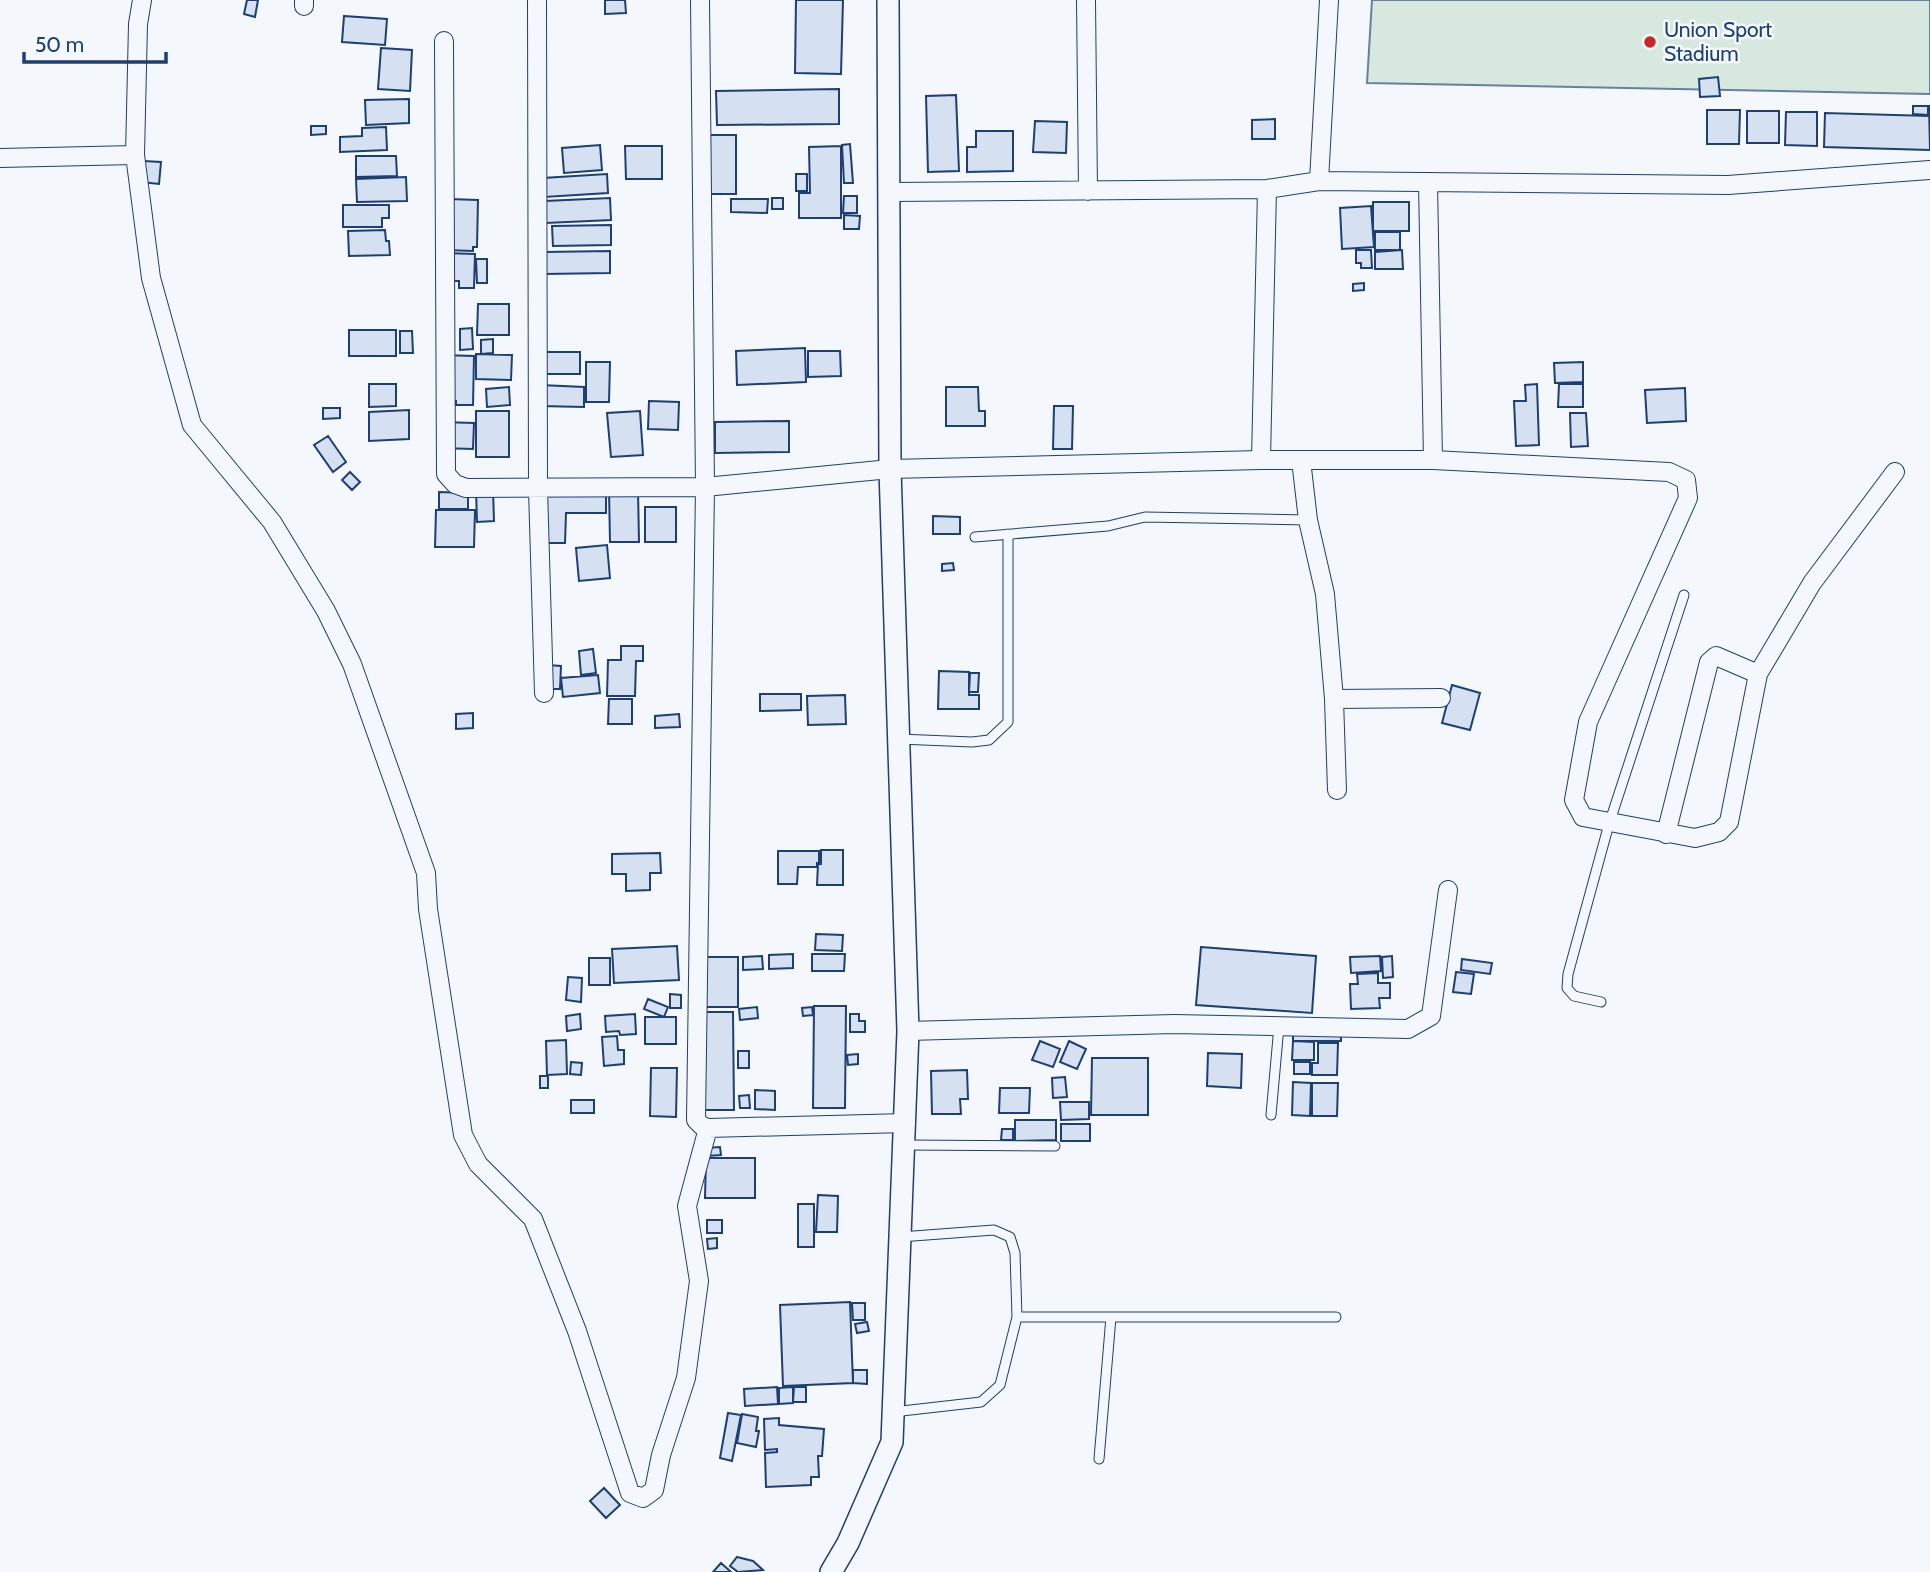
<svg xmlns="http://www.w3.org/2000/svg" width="1930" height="1572" viewBox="0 0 1930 1572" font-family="Cabin,sans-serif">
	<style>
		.green { fill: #d7e8df; stroke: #687fa3; stroke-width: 2 }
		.building { fill: #d5e0f0; stroke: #1d3f73; stroke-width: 2 }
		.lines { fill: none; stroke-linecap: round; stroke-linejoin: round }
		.service-casing { stroke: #1d3f73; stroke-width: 11 }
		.minor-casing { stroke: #1d3f73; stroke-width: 20 }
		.tertiary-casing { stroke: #1d3f73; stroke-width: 24 }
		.service { stroke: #f4f7fb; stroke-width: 9 }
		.minor { stroke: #f4f7fb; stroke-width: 18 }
		.tertiary { stroke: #f4f7fb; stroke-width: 21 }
		.poi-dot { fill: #c62828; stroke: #f4f7fb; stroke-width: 2.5 }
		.labels { text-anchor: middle; stroke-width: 5; stroke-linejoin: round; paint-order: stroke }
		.poi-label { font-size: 21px; fill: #1d3f73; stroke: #f4f7fb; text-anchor: start }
	</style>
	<rect width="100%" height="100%" fill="#f4f7fb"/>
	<path class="green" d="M1372 0H1930V94L1367 83Z"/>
	<path class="building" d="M247 0H258L255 17 244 14Z
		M605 0H625L626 13 605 14Z
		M796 0H843L841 74 795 73Z
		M344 16 387 19 385 45 342 42Z
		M381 48 412 50 410 91 378 89Z
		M1718 77 1720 96 1700 97 1699 79Z
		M839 89V124L717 125 716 91Z
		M956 95 959 171 928 172 926 96Z
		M409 99V123L366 125 365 100Z
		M1929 105 1930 150 1824 147 1825 113 1929 116Z
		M1913 106H1928V115L1913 114Z
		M1707 110H1740L1739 144H1707Z
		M1747 111H1779V143H1747Z
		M1786 112H1817V146L1785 145Z
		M1275 119V139H1252V120Z
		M1035 121 1067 122 1066 153 1033 152Z
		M311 126H326V134L311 135Z
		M386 127 387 150 340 152V137L362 136V128Z
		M976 131H1013V171L967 172V147H976Z
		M703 135H736V194H703Z
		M850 144 853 183H844L842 145Z
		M600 145 602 170 564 173 562 148Z
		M625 146H662V179H626Z
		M841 146V218H799V193H810L809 147Z
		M356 156H396L397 176 356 177Z
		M143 161 161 162 159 184 141 182Z
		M607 174 608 193 544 197 543 178Z
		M796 174H807V191H796Z
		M406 177 407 201 357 202 356 179Z
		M844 196H857V213H843Z
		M610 198 611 220 546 223 545 201Z
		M772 198H783V209H772Z
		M449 199 478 200 477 247H473V251L445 250Z
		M731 199H768L767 213 731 212Z
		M1373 202H1409V231H1373Z
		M343 205H389V218H382V227H343Z
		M1371 206 1374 247 1342 249 1340 208Z
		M844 215 860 216 859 229H844Z
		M611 225V245L553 246 552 226Z
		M385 230 386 241H389L390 255 349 256 348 231Z
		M1375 232H1400V250H1375Z
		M1356 250H1371L1372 268H1361V263H1356Z
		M1402 250 1403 269H1375V252Z
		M610 251V273L544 274V252Z
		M444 253 475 254 474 288H459V281H443Z
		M476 259H487V283H477Z
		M1364 283V290L1353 291V284Z
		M478 304H509V335H477Z
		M472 328 473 349 460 350V329Z
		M349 330H396V356H349Z
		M400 331H412L413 353H400Z
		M493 339V353L481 354V340Z
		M805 348 806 382 737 385 736 351Z
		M808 351H840L841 376 808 377Z
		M541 352H580V374H541Z
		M476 354 512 355 511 380 476 379Z
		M442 355 474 356 473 405H456V401L440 400Z
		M586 362H610L609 402H586Z
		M1583 362V382L1555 383 1554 363Z
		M369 384H396V406L369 407Z
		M1537 384 1539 445 1516 446 1514 401H1526L1525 385Z
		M1559 384H1583V407H1558Z
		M540 385 584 387V407L540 406Z
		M509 387 510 405 487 407 486 389Z
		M946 387H978L979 411H985V426H946Z
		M1685 388 1686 421 1647 423 1645 390Z
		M649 401 679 402 678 430 648 429Z
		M1054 406H1073L1072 449H1053Z
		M323 408H340V418L323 419Z
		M409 410V439L369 441V412Z
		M476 411H509V457H476Z
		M640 411 643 455 611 457 607 413Z
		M1570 413H1586L1588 446 1571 447Z
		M789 421V452L715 453V422Z
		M441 422 474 423 473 449 439 448Z
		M328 436 346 462 333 472 314 445Z
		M350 472 360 482 352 490 342 480Z
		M476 490H493L494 521 477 522Z
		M609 490H638L639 542H610Z
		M439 492 468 493V509H439Z
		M536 492 606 493V513H566L565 543H535Z
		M645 507H676V542H645Z
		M436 510H475L474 547H435Z
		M933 516 960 517V534H933Z
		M607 545 610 578 579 581 576 548Z
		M953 563 954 570 942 571V564Z
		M621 646H643V661H636L635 696H607L608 660H621Z
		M593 649 596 673 581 675 579 651Z
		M547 665 561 666 560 689H546Z
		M939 671 969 672V695H979V709H938Z
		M970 673H979L978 692H969Z
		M598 675 600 693 563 697 561 678Z
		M1452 685 1480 693 1470 730 1442 723Z
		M760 694H801V710L760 711Z
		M845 695 846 724 808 725 807 696Z
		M609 699H632V724H608Z
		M473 713V728L456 729V714Z
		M679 714 680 727 655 728V716Z
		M821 850H843V885H817L818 864H821Z
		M778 851H819V863H817V867H798L797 884H778Z
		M660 853 661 873H650V890L626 891V874H612V854Z
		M816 934 843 935 842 951 815 950Z
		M677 946 679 980 614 983 612 949Z
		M1201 947 1316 956 1312 1013 1196 1005Z
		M793 954V968L769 969V955Z
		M812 954H845L844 971H812Z
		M762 956 763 969 743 970V957Z
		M1380 956 1381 971 1351 973 1350 957Z
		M1392 956 1393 977 1383 978 1382 957Z
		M706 957H738V1007H706Z
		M589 958H610V985H589Z
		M1462 959 1492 963 1490 974 1461 970Z
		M1456 972 1474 974 1471 994 1453 992Z
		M1378 973V983H1390V998H1379L1380 1008 1351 1009 1350 984H1358L1357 974Z
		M568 977 582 978 581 1002 566 1000Z
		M670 994 681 995V1008H670Z
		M648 999 668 1007 664 1017 644 1009Z
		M814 1006H846L845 1108H813Z
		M757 1007 758 1018 740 1020 739 1009Z
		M812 1007 813 1015 803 1016 802 1008Z
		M703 1012H733L734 1110H703Z
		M580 1014 581 1029 567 1031 566 1016Z
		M635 1014 636 1034 620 1035 619 1031 606 1032 605 1016Z
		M850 1014H859V1021H865V1032H850Z
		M645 1017H676V1044H645Z
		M1293 1033H1341V1041H1293Z
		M617 1036 618 1050H624V1064L604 1066 602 1037Z
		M566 1040 567 1074 547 1075 546 1041Z
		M1040 1041 1060 1049 1053 1067 1032 1060Z
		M1069 1041 1086 1049 1077 1069 1060 1062Z
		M1293 1041 1314 1042V1060H1292Z
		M1318 1043H1338L1337 1075H1312V1063H1318Z
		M738 1051H749V1068H738Z
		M1208 1053 1242 1054 1241 1088 1207 1086Z
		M858 1054V1064L848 1065 847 1055Z
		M1092 1058H1148V1115H1091Z
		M571 1062 582 1063 581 1075 570 1074Z
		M1294 1062H1310V1074H1294Z
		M651 1068H677L676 1117 650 1116Z
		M967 1070 968 1099H960L961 1114H932L931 1071Z
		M540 1076H548V1088H540Z
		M1065 1077 1067 1097 1053 1098 1052 1078Z
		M1293 1082 1311 1083 1310 1116 1292 1115Z
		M1312 1083H1338L1337 1116H1312Z
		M1000 1088H1030L1029 1113H999Z
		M755 1090 775 1091V1110L755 1109Z
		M749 1095 750 1108H740L739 1096Z
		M571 1100H594V1113H571Z
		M1060 1102H1089V1119L1061 1120Z
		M1015 1120H1056V1140L1015 1141Z
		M1061 1124H1090V1141H1061Z
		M1002 1129H1013V1140H1001Z
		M720 1147 721 1155 707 1156 706 1148Z
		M706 1158H755V1198H705Z
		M818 1195 838 1196 837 1232H816Z
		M798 1204H814V1247H798Z
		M707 1220H722V1233H707Z
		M717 1238V1248L708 1249 707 1239Z
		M850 1302 853 1383 783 1386 780 1305Z
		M852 1303H865V1320H853Z
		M867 1322 869 1331 857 1333 855 1324Z
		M853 1370H867V1384L853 1383Z
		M777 1387 778 1404 745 1406 744 1389Z
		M793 1387V1403L779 1404V1388Z
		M794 1387H806V1402H793Z
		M728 1413 741 1415 732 1461 720 1458Z
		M742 1414 758 1417 756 1431H759L756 1447 737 1443Z
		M779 1418V1425L824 1429 822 1456H818L819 1477H811V1485L766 1487 765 1453 777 1452V1449L765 1450 764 1419Z
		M604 1488 620 1505 606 1518 590 1501Z
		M737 1557 753 1561 763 1570 738 1572 730 1566Z
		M721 1563 731 1572H713Z"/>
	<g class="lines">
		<defs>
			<path id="service" d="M975 537 1108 526 1145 517 1308 520
				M899 739 972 742 989 740 1008 722V534
				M1601 1002 1574 996 1567 988 1568 974 1609 824 1684 595
				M1271 1115 1279 1026
				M904 1145 1055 1146
				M1017 1317H1336
				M893 1412 981 1402 1000 1385 1017 1317 1015 1253 1010 1237 994 1230 900 1237
				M1099 1459 1111 1317"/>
			<path id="minor" d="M142 0 138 24 135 155 151 278 192 425 272 522 326 611 352 664 426 873 428 909 463 1135 478 1164 533 1219 577 1331 630 1493 643 1498 654 1490 661 1455 686 1378 699 1281 687 1206 708 1128
				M537 0 538 489 544 693
				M700 0 705 487 696 1120 702 1126 708 1128 906 1123
				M1086 0 1088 191
				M304 6V0
				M444 41 446 474 455 484 466 488 705 487 890 469 1261 460H1433L1669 472 1686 480 1688 498 1588 722 1574 800 1583 817 1695 838 1719 832 1729 822 1758 674 1812 583 1895 472
				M0 158 135 155
				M1319 181 1329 0
				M1428 182 1433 460
				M889 192 1267 189 1319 181 1728 185 1930 170
				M1261 460 1267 189
				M1301 460 1308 520 1325 594 1334 699 1337 790
				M1334 699 1441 698
				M1666 834 1709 662 1716 656 1758 674
				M908 1031 1174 1024 1408 1029 1431 1016 1448 890"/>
			<path id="tertiary" d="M831 1572 848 1543 892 1442 908 1031 890 469 888 0"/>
		</defs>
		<use href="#service" class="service-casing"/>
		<use href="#minor" class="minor-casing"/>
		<use href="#tertiary" class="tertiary-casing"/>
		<use href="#service" class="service"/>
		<use href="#minor" class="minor"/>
		<use href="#tertiary" class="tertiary"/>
	</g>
	<circle class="poi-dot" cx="1650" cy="42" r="7"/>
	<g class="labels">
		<g class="poi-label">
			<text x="1664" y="37">Union Sport<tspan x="1664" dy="24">Stadium</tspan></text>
		</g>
	</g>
	<path d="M24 52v10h142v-10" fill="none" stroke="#1d3f73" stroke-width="3.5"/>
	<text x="35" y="52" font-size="21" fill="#1d3f73" stroke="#f4f7fb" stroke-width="5" paint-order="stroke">50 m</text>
</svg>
